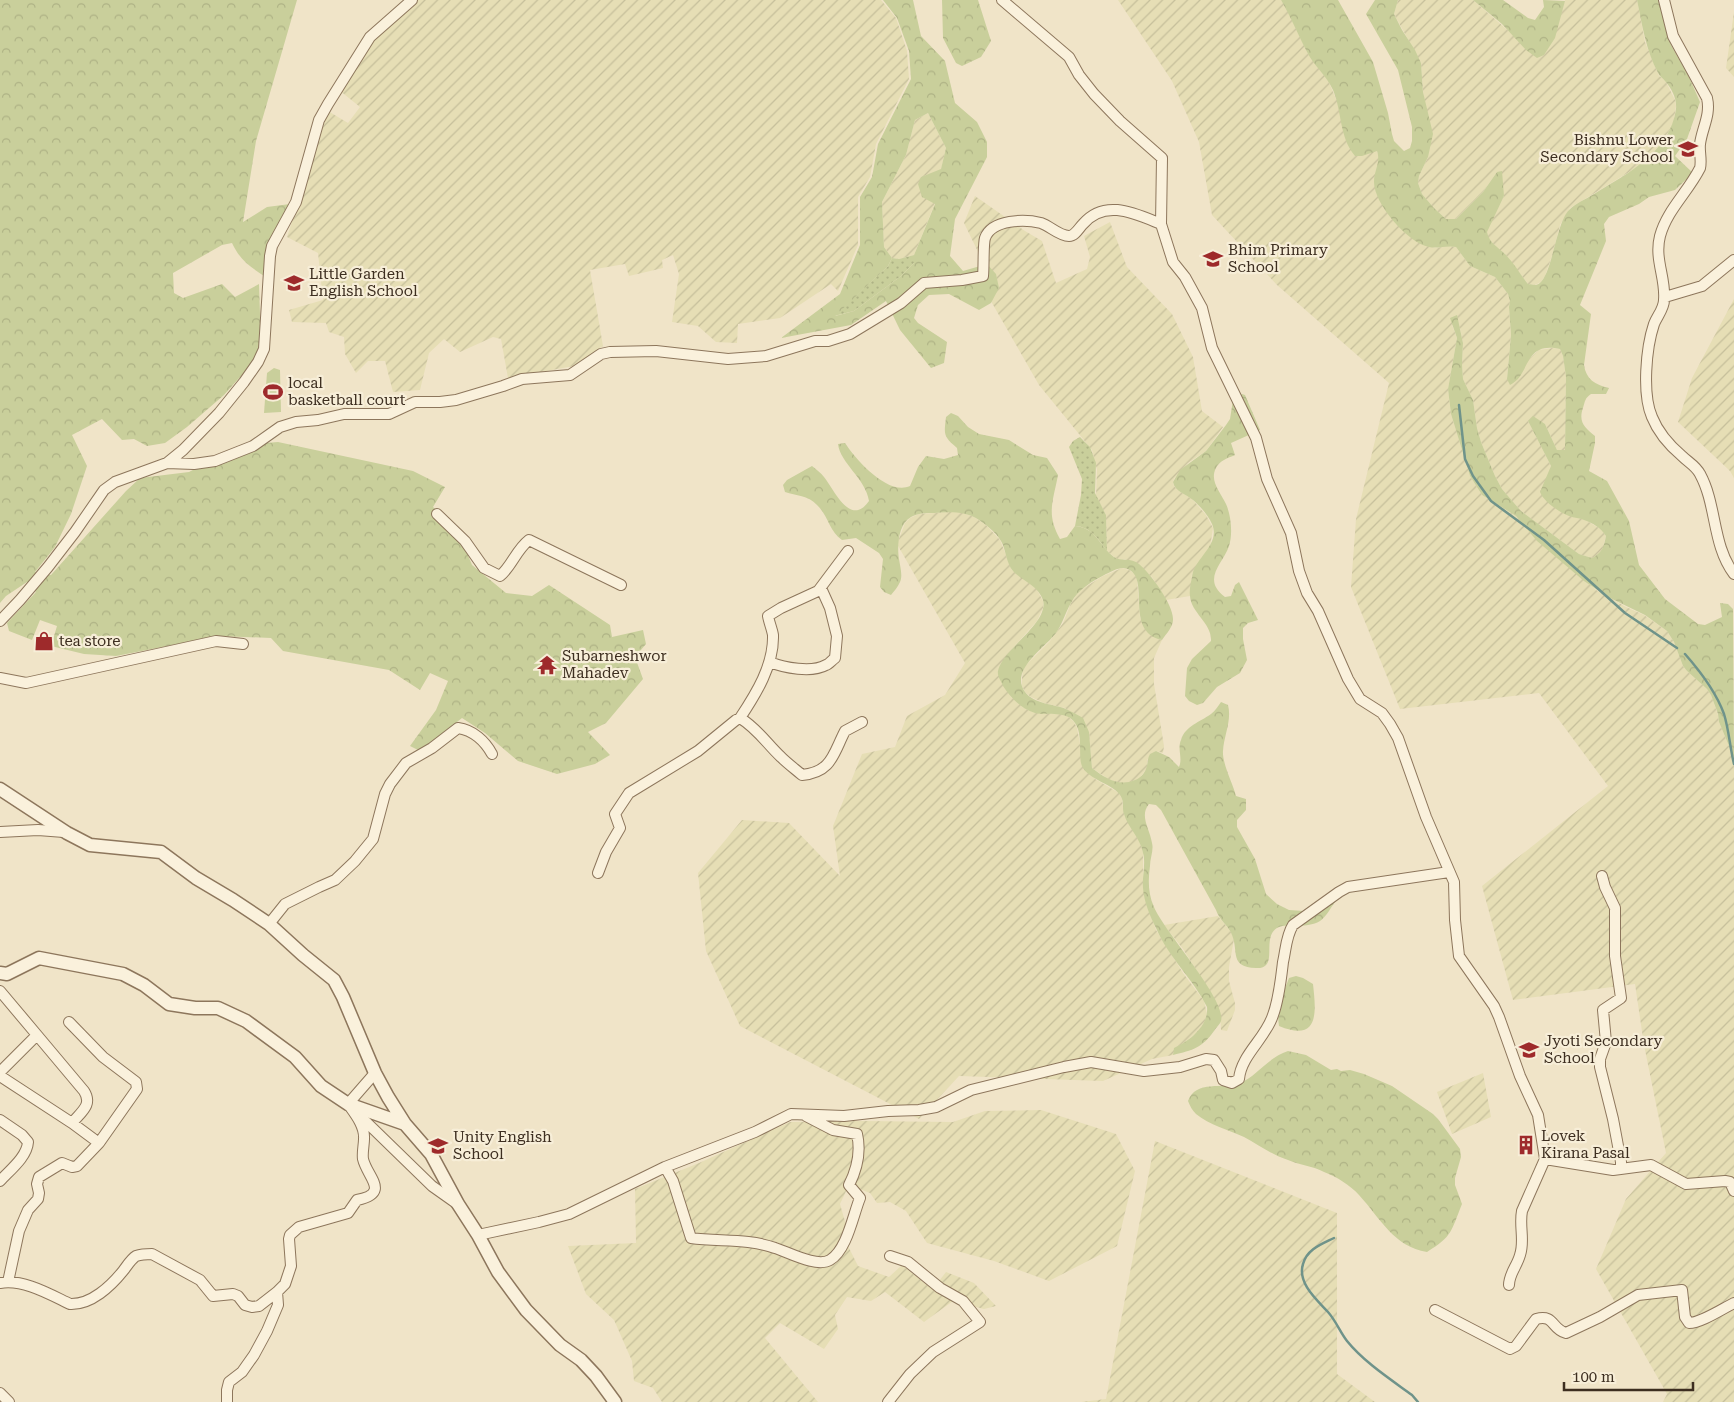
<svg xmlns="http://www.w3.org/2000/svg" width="1734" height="1402" viewBox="0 0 1734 1402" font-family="'Roboto Serif',serif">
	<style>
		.farmland { fill: url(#farmland-furrows) }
		.grass { fill: url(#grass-dots) }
		.forest { fill: url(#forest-crowns); fill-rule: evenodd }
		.garden { fill: #c9cf9b }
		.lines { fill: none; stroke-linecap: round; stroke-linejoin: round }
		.stream { stroke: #6f938a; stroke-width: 2.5 }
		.minor-casing { stroke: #8d765c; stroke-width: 12 }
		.tertiary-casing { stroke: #8d765c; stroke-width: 15 }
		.minor { stroke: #faf1dc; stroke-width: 10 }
		.tertiary { stroke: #faf1dc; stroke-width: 12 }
		.labels { text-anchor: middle; stroke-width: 4.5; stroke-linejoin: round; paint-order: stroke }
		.poi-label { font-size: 15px; fill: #3d2e20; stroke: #f7eed8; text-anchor: start }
	</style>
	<defs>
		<pattern id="farmland-furrows" width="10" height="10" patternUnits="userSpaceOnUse" patternTransform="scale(1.25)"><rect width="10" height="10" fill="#e6deb5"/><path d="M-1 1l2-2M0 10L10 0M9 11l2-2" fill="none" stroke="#c6bf9b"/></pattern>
		<pattern id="grass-dots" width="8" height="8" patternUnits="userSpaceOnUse" patternTransform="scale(1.25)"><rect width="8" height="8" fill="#c9cf9b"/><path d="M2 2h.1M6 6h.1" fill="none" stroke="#aeb285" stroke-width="1.8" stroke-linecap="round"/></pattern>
		<pattern id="forest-crowns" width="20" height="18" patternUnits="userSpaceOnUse" patternTransform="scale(1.25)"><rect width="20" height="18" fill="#c9cf9b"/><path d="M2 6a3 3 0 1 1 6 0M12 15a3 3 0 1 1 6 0" fill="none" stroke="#aeb285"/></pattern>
	</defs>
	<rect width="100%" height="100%" fill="#f0e4c8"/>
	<path class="farmland" d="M412 0H881L896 18 907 51 909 79 876 144 870 177 858 197V245L838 291 831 284 780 318 738 324 737 343 716 342 698 326 672 322 679 274 673 255 662 260 663 268 629 276 625 264 590 270 603 346 574 366 508 378 501 339 493 337 460 352 444 339 429 353 420 390 393 392 385 361H368L356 373 345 354 344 337 329 332 326 323 292 322 289 310 323 300 318 253 287 237 328 111 348 123 360 107 339 90 367 48Z
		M1118 0H1281L1288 12 1307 52 1328 80 1336 99 1377 151 1379 158 1378 165 1400 228 1416 240 1435 248 1449 246 1456 247 1470 266 1495 277 1508 294 1510 301 1509 308 1511 335 1507 378 1539 350 1553 348 1560 349 1563 356 1566 377 1565 450H1557L1545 424 1528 421 1551 466 1549 473 1584 519 1602 530 1606 536 1602 550 1598 555 1592 558 1579 554 1521 511 1502 489 1495 476 1481 442 1477 428 1473 400 1463 379 1462 364 1463 343 1460 328 1452 325 1457 338 1448 389 1451 414 1470 476 1482 495 1516 516 1538 541 1596 590 1626 607 1644 615 1667 631 1674 642 1683 666 1687 671 1707 689 1711 695 1718 715 1719 722 1734 758V1402H1663L1667 1394 1596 1269 1626 1199 1666 1153 1644 1045 1635 984 1513 1000 1482 886 1608 786 1539 693 1400 709 1351 587 1356 519 1389 383 1277 285 1212 215 1199 142 1172 81Z
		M1398 0H1473L1512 34 1561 14 1565 0H1637L1645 42 1659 76 1665 80 1675 100 1676 106 1673 125 1657 149 1639 166 1570 208 1560 225 1552 256 1545 276 1541 282 1535 285 1528 284 1504 253 1498 249 1488 238 1486 232 1504 196 1497 172 1483 192 1456 219H1446L1434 208 1422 194 1418 183 1419 176 1428 157 1421 63 1394 14Z
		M1734 12V77L1726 68Z
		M928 113 946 148 941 170 921 177 935 203 914 255 899 259 892 258 884 247 882 202 906 155 915 120Z
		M975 196 1025 231 1042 241 1056 283 1087 269 1090 257 1084 236 1110 222 1127 267 1172 314 1193 357 1202 411 1223 427 1206 451 1188 463 1174 479 1173 482 1174 486 1179 491 1192 499 1206 515 1213 528 1210 547 1192 574 1190 596 1166 600 1152 577 1125 559 1118 560 1107 551 1106 515 1096 496 1097 470 1092 450 1039 385 992 303 982 260 964 223Z
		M1734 299V478L1730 471 1678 422 1692 378Z
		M947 512H961L974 517 986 525 1000 540 1012 570 1036 588 1043 601V608L1037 621 1012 649 1000 665 1011 697 1028 710 1034 712 1062 714 1069 717 1074 722 1077 728 1081 749 1095 779 1119 793 1122 799 1124 814 1139 839 1143 853V881L1146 902 1156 930 1183 973 1204 1001 1207 1014 1205 1021 1198 1032 1181 1045 1175 1048 1173 1055 1152 1059 1103 1081 959 1076 919 1119 740 1026 706 951 698 873 742 820 789 823 840 876 833 826 862 754 895 747 907 716 945 695 965 663 897 544 905 523 910 518 919 514Z
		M1122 568 1129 570 1135 574 1137 580 1140 618 1159 639 1162 640 1154 658V684L1164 746 1163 753 1156 751 1147 760V768L1139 779 1125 784 1110 780 1092 768 1089 732 1065 708 1044 703 1031 697 1025 692 1022 686V678L1023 671 1026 665 1050 641 1063 623 1071 603 1079 591 1103 576Z
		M1218 916 1231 932 1234 939 1229 967V981L1235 1003V1010L1227 1031 1221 1030 1220 1014 1207 987 1183 949 1164 925Z
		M1483 1073 1491 1117 1452 1134 1437 1092Z
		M1041 1110 1116 1134 1135 1171 1117 1246 1049 1281 994 1261 927 1243 906 1211 890 1202 877 1203 870 1193 849 1185 840 1204 846 1225 849 1248 858 1266 889 1277 902 1265 928 1286 939 1281 946 1272 974 1283 996 1306 984 1309 953 1301 924 1322 885 1292 871 1301 847 1297 835 1315 838 1329 824 1349 780 1323 765 1338 818 1402H662L653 1388 634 1381 632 1361 614 1320 586 1294 568 1246 636 1243 635 1189 699 1163 790 1122 861 1121 953 1122 985 1111Z
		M1155 1141 1337 1213V1374L1375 1402H1081L1106 1399Z"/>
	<path class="grass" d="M914 255V263L901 276 854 311 834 316 888 266 892 258 899 259Z
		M1080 437 1090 447 1096 463 1095 493 1106 515 1107 551C1098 539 1091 527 1075 526L1081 495 1082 479 1069 447 1073 441Z"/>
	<path class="forest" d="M0 0H297L256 141 243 222 267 207 290 204 264 276C249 266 240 260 232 243L222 245 173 273 174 293 183 298 222 284 235 297 259 284 261 344 257 358 224 395 187 427 165 443 147 446 134 439 122 440 102 419 72 435 87 466 71 514 55 547 35 572 51 575 126 491 140 478 189 472 241 445 278 442 413 471 445 487 433 507 458 531 472 565 506 593 532 596 549 585 610 625 612 637 643 630 646 644 635 657 643 679 606 723 588 732 610 755 595 764 557 774 518 761 485 733 462 718 420 751 410 746 436 710 448 681 430 673 420 690 389 670 283 651 271 638 219 636 116 656 84 654 51 646 57 626 40 620 32 640 9 631 7 623 36 592 27 582 6 596 0 603Z
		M883 0H913L921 36 945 61 955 103 977 122 987 142V157L955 219 950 256 963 271 987 264 996 274 999 288 991 303 979 310 949 294 929 295 918 305 914 318 918 323 947 342 944 363 931 368 900 330 886 301 851 325 781 338 840 294 860 245V197L872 177 878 144 911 79 909 51 897 18ZM928 113 946 148 941 169 921 177 918 184 922 197 935 204 914 255V263L901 276 854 311 835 316 888 266 892 258 884 247 882 202 906 155 915 120Z
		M942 0H978L991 41 981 57 962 66 956 63 943 38Z
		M1281 0H1338L1373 62 1388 113 1392 134 1394 141 1404 151 1410 148 1412 141V127L1398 70 1366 14 1375 0H1398L1394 14 1402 30 1415 50 1421 63 1423 92 1433 134 1428 157 1419 176 1418 183 1422 194 1434 208 1446 219H1456L1483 192 1497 172 1502 171 1504 196 1487 232C1489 243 1498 247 1505 254 1514 263 1520 274 1528 284 1529 284 1535 285 1536 285 1552 282 1555 224 1569 210 1576 203 1586 199 1594 194 1628 173 1670 152 1676 109 1677 99 1672 89 1665 81 1663 78 1660 77 1658 73 1646 50 1642 25 1637 0H1662L1663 11 1671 45 1689 77 1700 102 1687 139 1675 156 1693 173 1675 190 1649 197 1639 204 1609 217 1604 224 1606 241 1580 305 1591 314 1584 365C1586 379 1595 385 1609 388L1606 394H1591C1585 398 1585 401 1583 408 1578 422 1585 428 1595 436V443L1589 471 1607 481 1629 521 1639 565 1665 599 1698 624 1705 625 1722 617 1720 603 1728 604 1733 609 1734 758 1719 722 1718 714 1711 695 1707 689 1687 671 1683 666 1674 642 1667 631 1645 615 1608 597 1584 581 1537 541 1516 516 1482 495 1470 476 1451 414 1448 389 1457 338 1450 318 1457 315 1463 343 1462 364 1463 379 1473 400 1477 428 1481 442 1495 476 1502 489 1521 511 1579 554 1592 558C1602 553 1604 546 1606 536 1601 528 1593 523 1584 520 1580 518 1574 518 1569 516 1559 512 1544 502 1540 492L1551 466 1528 421 1533 416 1545 424 1557 450H1565L1566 377 1563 356 1560 349C1523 341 1531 375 1510 385L1507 379 1511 335 1509 307 1510 301 1508 294 1495 277 1470 266 1456 247C1447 245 1438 249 1429 247 1408 243 1374 204 1374 182 1374 170 1381 163 1377 151L1362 156H1355C1339 137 1342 111 1333 90 1327 76 1314 66 1307 52 1298 35 1291 17 1281 0Z
		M1473 0H1503L1528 18 1535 20 1544 7 1543 0 1565 1 1555 38 1544 55 1537 58 1526 50 1502 24Z
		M1242 394 1245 395 1260 430 1231 443 1235 455C1228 458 1219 461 1216 468 1209 481 1221 493 1226 504 1231 515 1233 534 1229 546 1223 564 1201 579 1225 597L1231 596 1235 585 1239 582 1258 620 1248 623 1243 628V639L1247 660 1240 673 1217 687 1203 703 1197 705 1189 701 1185 696 1187 668 1192 659 1211 641C1212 623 1191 613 1190 596 1189 590 1191 582 1192 577 1194 558 1221 545 1212 524 1208 515 1200 506 1193 500 1186 494 1175 492 1173 482L1180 470 1206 451 1226 425 1230 419 1233 400Z
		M951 413 958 416 968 427 979 434 1009 440 1033 455 1047 458 1058 475C1053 502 1046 514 1060 539L1067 537 1075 526C1097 528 1099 546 1114 557 1121 562 1131 557 1139 564 1150 573 1174 605 1173 620 1173 627 1166 634 1162 640 1121 631 1155 572 1123 568 1117 568 1111 572 1106 574 1093 581 1078 589 1071 603 1065 613 1063 623 1056 633 1045 648 1009 670 1025 692 1034 704 1054 704 1066 709 1072 712 1078 715 1083 718L1089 732 1092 768C1105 778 1119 787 1135 780 1140 778 1144 774 1146 769 1148 764 1147 759 1150 754L1156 751 1169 757 1179 767C1183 758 1177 749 1181 740 1185 726 1200 722 1211 714 1215 711 1218 706 1221 702L1228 705C1232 720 1224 735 1223 751 1222 763 1233 784 1236 796L1246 799V810L1237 820V827L1255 859 1266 894 1277 904 1289 910 1304 911 1339 896C1322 920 1325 925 1294 926 1290 926 1283 925 1279 927 1259 936 1281 969 1256 968 1229 967 1239 952 1232 935 1229 926 1219 920 1216 910L1161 810 1156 805 1149 804C1139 816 1150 829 1152 843 1154 850 1150 858 1150 866 1148 880 1148 894 1154 907 1163 930 1227 1000 1221 1021 1220 1024 1216 1028 1214 1031 1202 1048 1193 1050 1173 1055L1174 1048C1190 1041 1209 1025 1207 1007 1194 980 1168 957 1156 928 1150 916 1144 902 1143 888 1142 876 1146 864 1143 853 1140 837 1128 828 1124 814 1122 810 1124 804 1122 799 1118 785 1092 782 1083 768 1077 759 1084 736 1075 723 1067 710 1048 716 1035 713 1021 709 1010 697 1003 686 1001 681 997 676 998 671 1002 649 1049 624 1043 600 1038 585 1022 581 1013 571 1007 564 1006 553 1003 545 999 535 988 526 979 520 965 511 950 512 934 513 926 513 918 513 911 517 898 524 897 547 899 559 900 566 903 576 900 582 898 587 894 591 891 595L884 592 880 587 883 559 879 553 856 538 842 540C829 531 828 515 817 505 808 495 796 496 785 492L783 485 787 480 812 466C816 469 821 473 824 477 834 489 850 528 869 501 866 479 840 463 838 444L845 443C856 460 888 496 910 486L918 467 926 456 944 459 958 455 957 448C943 436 944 435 946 417Z
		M1296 976 1303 978 1313 984C1316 1011 1320 1043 1279 1026 1276 1008 1283 994 1289 978Z
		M1288 1051 1306 1055 1331 1070 1337 1069 1341 1071 1350 1070 1364 1074 1392 1086 1433 1114 1438 1119 1460 1149 1461 1157 1455 1178V1185L1462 1204C1451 1231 1453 1236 1427 1252 1394 1247 1380 1218 1359 1195 1350 1185 1337 1177 1324 1172 1313 1166 1300 1165 1288 1160 1272 1155 1259 1145 1244 1137 1229 1130 1209 1125 1196 1114 1192 1110 1190 1106 1188 1101 1196 1079 1223 1090 1240 1083 1257 1076 1267 1058 1288 1051Z"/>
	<path class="garden" d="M274 368 280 370 281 412 264 413 267 373Z"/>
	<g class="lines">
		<path class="stream" d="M1459 405 1465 459 1473 476 1491 501 1544 540 1625 613 1677 648
			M1685 654C1700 671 1716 692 1724 714 1729 730 1730 748 1734 764
			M1334 1238C1322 1244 1307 1249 1303 1264 1297 1283 1317 1300 1328 1312 1336 1321 1340 1332 1347 1341 1364 1362 1390 1379 1412 1395L1418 1402"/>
		<defs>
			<path id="minor" d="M1002 0 1069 57 1079 75 1094 94 1120 121 1162 158 1161 224 1173 262 1185 277 1202 308 1212 348 1256 438 1267 479 1291 533 1299 571 1307 593 1318 611 1348 679 1360 699 1382 713 1390 724 1398 738 1426 817 1454 882 1455 920 1459 956 1494 1006 1499 1017 1520 1076 1538 1115 1545 1159 1613 1170 1651 1165 1686 1184 1725 1181 1730 1182 1734 1191
				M1664 0 1673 36 1707 98C1711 115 1702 128 1700 144 1699 152 1702 160 1700 168 1688 192 1667 210 1660 236 1654 259 1666 278 1664 300 1664 309 1657 316 1654 324 1646 348 1642 394 1652 417 1658 432 1669 445 1682 456 1688 462 1696 466 1700 474 1717 505 1712 545 1734 574
				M1665 297 1702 286 1734 260
				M167 463 194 464 215 461 253 446 280 427 296 422 318 420 344 414H389L415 402H440L456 400 503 386 522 379 570 375 601 354 610 352 656 351 728 359 766 356 815 341H828L850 334 901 303 924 283 962 280 983 276C984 267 983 244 985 238 992 219 1025 219 1041 223 1050 226 1059 236 1069 236 1075 236 1079 228 1083 224 1105 198 1136 214 1161 224
				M437 514 465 541 484 568 500 576C512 566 516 550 529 540L621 585
				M0 621 20 600 48 567 75 532 104 490 115 482 167 463 183 450 219 413 244 382 258 362 264 349 270 256 272 246 296 202 319 120 328 104 370 37 412 0
				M770 662C784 668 812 673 826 665 829 664 832 660 835 658L837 636 830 608 821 588
				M0 678 26 683 216 641 243 644
				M740 718C756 694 774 665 773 635 772 629 769 622 768 616L781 608 818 591 848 551
				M0 832 38 830 64 832
				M598 873 606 852 620 828 615 814 629 793 698 751 736 720 740 718C757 728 767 744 781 757 787 763 795 769 802 775 832 772 833 754 845 731L862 722
				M1602 876 1605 887 1615 908V956L1621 998 1603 1010 1606 1042 1600 1059V1067L1613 1119 1621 1162V1169
				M269 924 285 904 319 887 335 880 355 861 373 839 385 794 390 784 406 763 432 748 458 728C473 730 485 741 492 754
				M0 991 37 1035
				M69 1022 103 1057 136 1082 137 1089 99 1143
				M0 1072 37 1035 84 1091C93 1105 81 1112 72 1123L0 1076
				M348 1104 375 1073
				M359 1115 432 1186 456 1203
				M0 1120 22 1135 28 1142C27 1157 10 1170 0 1181
				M665 1167 673 1181 691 1238C719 1242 747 1238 775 1248 788 1252 817 1268 830 1260 847 1250 853 1215 860 1198L849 1185C857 1169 861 1151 857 1134L833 1130 806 1116
				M478 1235 539 1222 569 1214 665 1167 755 1132 791 1114 844 1116 888 1111 919 1110 936 1107 971 1090 1064 1067 1091 1062 1144 1071 1180 1067 1206 1059 1214 1060 1221 1071 1223 1080 1232 1083 1239 1079C1241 1055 1266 1038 1273 1015 1279 999 1281 979 1283 962 1286 949 1286 936 1293 925L1339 892 1348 887 1449 872
				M8 1282 19 1231 28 1210 38 1199 39 1193 37 1184 39 1177 62 1163 72 1167 77 1166 99 1143 72 1123
				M0 1283C24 1279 49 1294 70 1304 91 1305 111 1286 123 1271 127 1266 131 1259 136 1256 142 1254 147 1254 152 1254L200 1280 213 1296 233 1294 238 1296 245 1305 252 1307 259 1306 277 1292 285 1284 291 1266 289 1239 290 1235 299 1227 348 1213 357 1200C391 1193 367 1177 363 1159 362 1153 364 1145 364 1139 365 1126 355 1114 348 1104
				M1509 1285C1509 1274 1517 1266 1520 1255 1525 1241 1519 1226 1522 1211L1545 1159
				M1435 1310 1510 1349 1516 1346 1536 1319C1555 1314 1551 1329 1566 1333L1600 1317 1638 1295 1682 1290 1685 1317 1689 1323C1701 1323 1722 1309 1734 1303
				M0 1393 9 1402
				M227 1402V1390L229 1382 242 1372 254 1355 267 1331 278 1305 277 1292
				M888 1402 910 1374 933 1352 980 1322 963 1301 940 1288 908 1262 890 1256"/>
			<path id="tertiary" d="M0 789 67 833 90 845 161 852 196 878 233 900 269 924 303 955 334 980 343 997 375 1073 388 1097 405 1124 431 1154 458 1204 478 1235 498 1272 526 1310 560 1345 581 1360 596 1376 615 1402
				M0 973 7 974 39 958 123 974 144 985 169 1004 195 1008H218L246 1021 295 1057 321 1086 348 1104 405 1124"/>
		</defs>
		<use href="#minor" class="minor-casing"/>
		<use href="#tertiary" class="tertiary-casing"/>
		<use href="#minor" class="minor"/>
		<use href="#tertiary" class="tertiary"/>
	</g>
	<defs>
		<symbol id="school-bare" viewBox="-9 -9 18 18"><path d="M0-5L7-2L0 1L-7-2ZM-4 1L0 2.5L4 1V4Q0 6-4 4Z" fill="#9e2a2b" stroke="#f7eed8" stroke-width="2.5" paint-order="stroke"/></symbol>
		<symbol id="stadium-bare" viewBox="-9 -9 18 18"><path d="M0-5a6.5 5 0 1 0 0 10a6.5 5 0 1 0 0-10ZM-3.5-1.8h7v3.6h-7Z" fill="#9e2a2b" stroke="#f7eed8" stroke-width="2.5" paint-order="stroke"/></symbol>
		<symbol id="shop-bare" viewBox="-9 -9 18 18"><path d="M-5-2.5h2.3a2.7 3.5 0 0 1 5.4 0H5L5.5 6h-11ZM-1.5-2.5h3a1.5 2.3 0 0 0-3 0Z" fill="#9e2a2b" stroke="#f7eed8" stroke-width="2.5" paint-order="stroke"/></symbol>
		<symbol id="temple-bare" viewBox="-9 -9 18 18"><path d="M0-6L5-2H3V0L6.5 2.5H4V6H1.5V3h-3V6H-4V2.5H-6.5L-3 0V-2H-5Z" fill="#9e2a2b" stroke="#f7eed8" stroke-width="2.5" paint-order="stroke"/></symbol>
		<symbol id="building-bare" viewBox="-9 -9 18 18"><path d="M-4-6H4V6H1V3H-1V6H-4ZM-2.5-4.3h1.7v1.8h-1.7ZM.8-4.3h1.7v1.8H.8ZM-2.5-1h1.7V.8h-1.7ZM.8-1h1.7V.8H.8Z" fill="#9e2a2b" stroke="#f7eed8" stroke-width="2.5" paint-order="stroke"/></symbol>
	</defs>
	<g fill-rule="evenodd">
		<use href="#school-bare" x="1674" y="135" width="28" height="28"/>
		<use href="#school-bare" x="1199" y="245" width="28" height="28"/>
		<use href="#school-bare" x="280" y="269" width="28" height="28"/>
		<use href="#stadium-bare" x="259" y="378" width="28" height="28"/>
		<use href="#shop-bare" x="30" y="627" width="28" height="28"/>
		<use href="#temple-bare" x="533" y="651" width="28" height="28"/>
		<use href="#school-bare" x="1515" y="1036" width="28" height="28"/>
		<use href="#building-bare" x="1512" y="1131" width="28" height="28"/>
		<use href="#school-bare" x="424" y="1132" width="28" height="28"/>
	</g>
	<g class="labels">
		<g class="poi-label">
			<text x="1673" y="145" text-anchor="end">Bishnu Lower<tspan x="1673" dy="17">Secondary School</tspan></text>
			<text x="1228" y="255">Bhim Primary<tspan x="1228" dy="17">School</tspan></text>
			<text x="309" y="279">Little Garden<tspan x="309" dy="17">English School</tspan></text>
			<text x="288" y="388">local<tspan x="288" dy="17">basketball court</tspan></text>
			<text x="59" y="646">tea store</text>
			<text x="562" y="661">Subarneshwor<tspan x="562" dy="17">Mahadev</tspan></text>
			<text x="1544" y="1046">Jyoti Secondary<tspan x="1544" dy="17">School</tspan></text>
			<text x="1541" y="1141">Lovek<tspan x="1541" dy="17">Kirana Pasal</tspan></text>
			<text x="453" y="1142">Unity English<tspan x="453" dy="17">School</tspan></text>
		</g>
	</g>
	<path d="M1564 1382v8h129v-8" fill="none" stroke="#3d2e20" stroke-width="2.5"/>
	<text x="1572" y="1382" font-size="15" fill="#3d2e20" stroke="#f7eed8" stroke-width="4" paint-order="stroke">100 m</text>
</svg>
